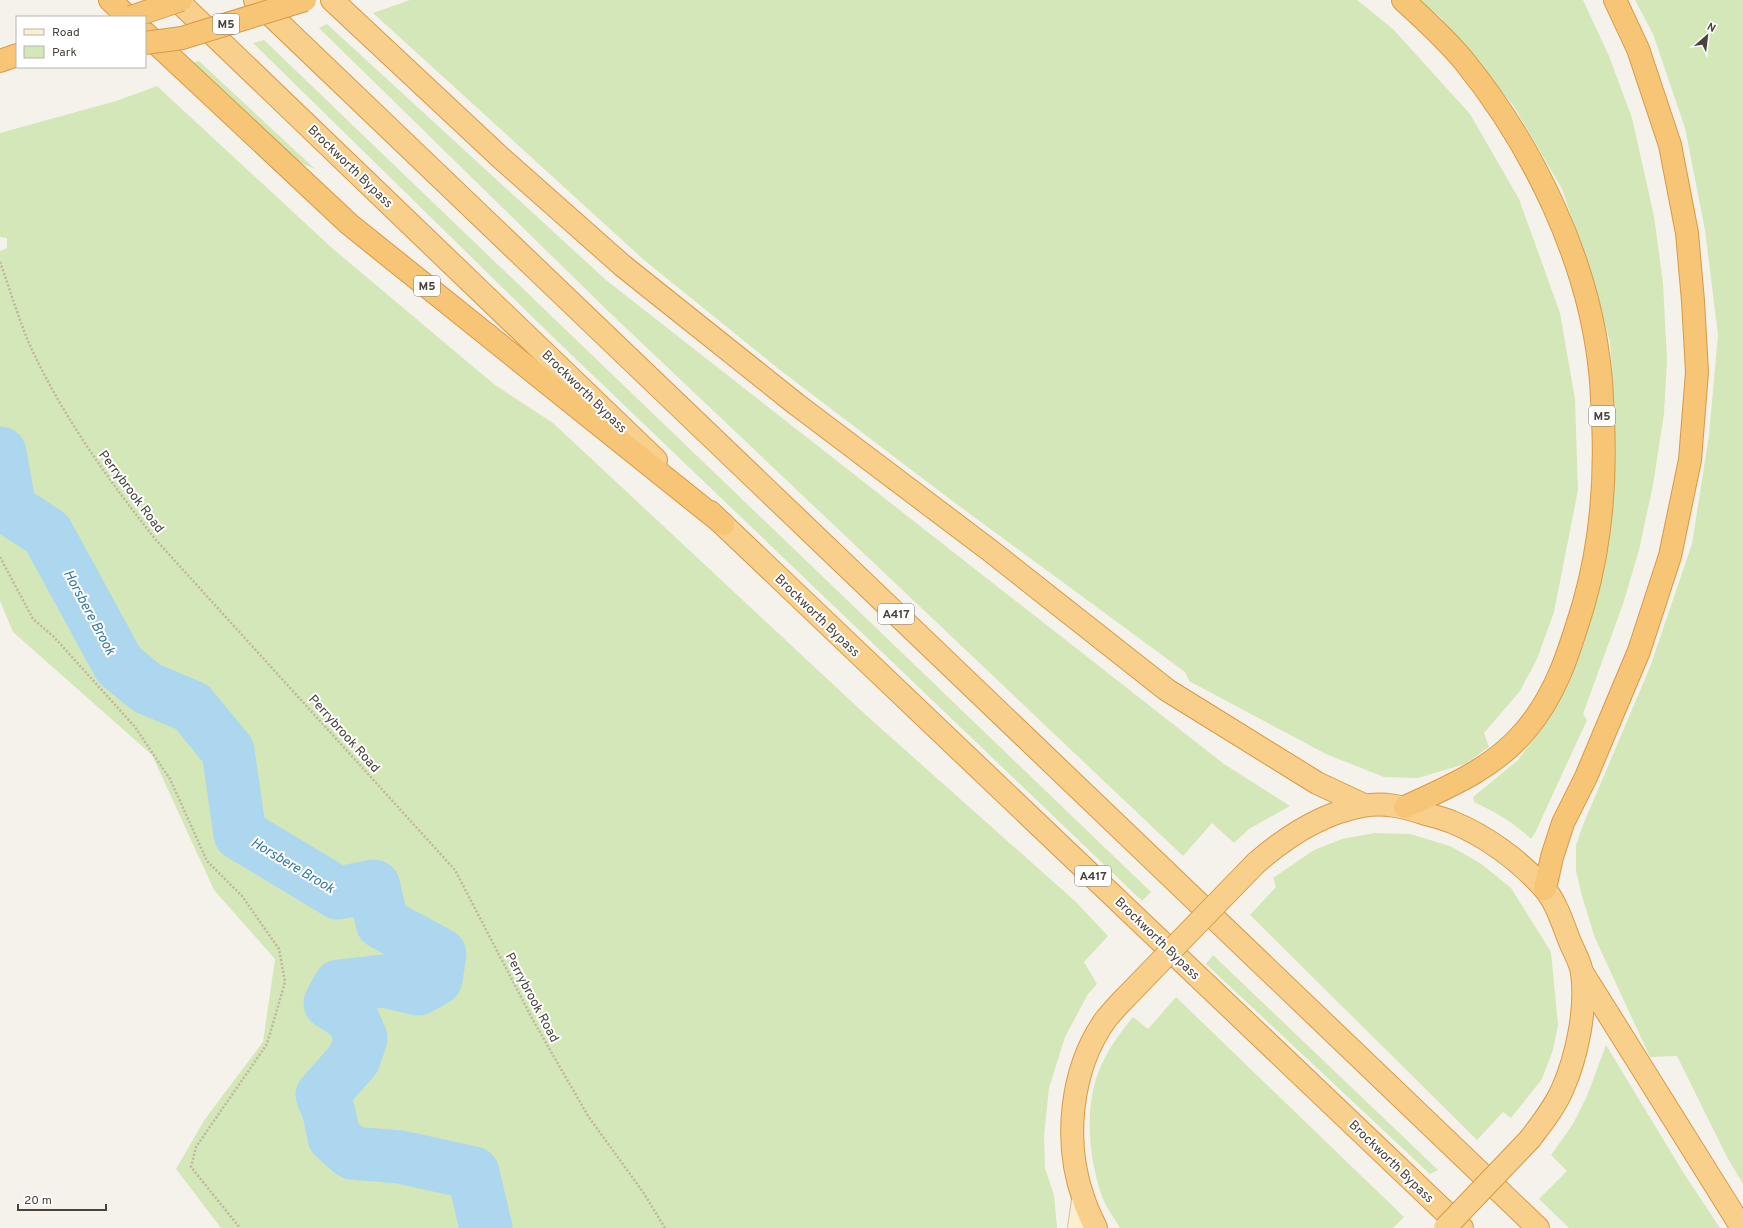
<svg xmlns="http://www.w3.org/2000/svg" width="1743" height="1228" viewBox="0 0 1743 1228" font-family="Overpass,sans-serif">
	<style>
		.green { fill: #d4e7b8 }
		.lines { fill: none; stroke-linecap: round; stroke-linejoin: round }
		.river { stroke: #add7ee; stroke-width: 53 }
		.secondary-casing { stroke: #d2c29e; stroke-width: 24 }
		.trunk-casing { stroke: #d79a45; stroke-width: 24 }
		.motorway-casing { stroke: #d79a45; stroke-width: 24 }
		.path { stroke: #c2b4a1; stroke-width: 2.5; stroke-dasharray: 2 2; stroke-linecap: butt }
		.secondary { stroke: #fcefcf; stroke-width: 22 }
		.trunk { stroke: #f8d08c; stroke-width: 22 }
		.motorway { stroke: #f7c576; stroke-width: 22 }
		.trunk-bridge-casing { stroke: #d79a45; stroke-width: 24; stroke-linecap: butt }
		.motorway-bridge-casing { stroke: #d79a45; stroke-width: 24; stroke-linecap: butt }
		.trunk-bridge { stroke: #f8d08c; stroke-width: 22 }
		.motorway-bridge { stroke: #f7c576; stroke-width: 22 }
		.labels { text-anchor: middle; stroke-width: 4; stroke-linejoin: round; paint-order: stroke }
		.shield { fill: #fff; stroke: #807b75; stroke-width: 1 }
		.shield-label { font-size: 12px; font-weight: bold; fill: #4a433a }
		.street-label { font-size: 13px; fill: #4a433a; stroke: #fff }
		.water-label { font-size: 14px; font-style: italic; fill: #3378a2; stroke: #fff }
	</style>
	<rect width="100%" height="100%" fill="#f5f2ec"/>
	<path class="green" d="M410 0H1357L1393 29 1470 114 1519 199 1560 313 1575 399 1578 490 1554 612 1537 659 1520 691 1484 733 1489 747 1465 764 1418 778 1384 777 1326 754 1189 681 1185 672 951 500 780 370 644 260 373 13Z
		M1419 0H1583L1609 56 1632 118 1654 216 1663 283 1667 360 1664 414 1653 485 1639 550 1623 604 1583 714 1587 720 1535 833 1531 839C1512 821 1497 813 1474 802L1473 797 1518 760 1542 728 1563 693 1591 619 1609 535 1616 450 1612 371 1610 341 1591 275 1562 189 1513 105 1440 17Z
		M1635 0H1743V1184L1727 1157 1677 1056 1650 1057 1595 938 1582 896 1576 871V845L1583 825 1650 667 1692 544 1709 435 1718 335 1705 230 1685 128 1653 34Z
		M327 24 606 280 1224 764 1290 806 1249 829 1234 843 1212 823 1183 856 608 311 319 28Z
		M264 40 1151 892 1142 901 555 339 253 43Z
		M199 61 315 169 296 161 191 63Z
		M157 86 332 248 495 385 553 423 867 716 1076 902 1108 936 1084 962 1097 984 1088 994 1065 1037 1049 1088 1044 1136 1045 1168 1054 1195 1057 1228H221L176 1169 205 1119 263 1042 275 959 214 890 152 755 13 632 0 601V251L7 248V238L0 237V133L116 101Z
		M1374 833 1410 834 1450 846 1480 863 1511 888 1551 952 1558 1025 1553 1050 1542 1079 1511 1118 1503 1112 1477 1140 1250 915 1276 887 1273 878 1314 850 1342 839Z
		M1213 955 1438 1170 1430 1174 1206 964Z
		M1176 997 1404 1217 1393 1228H1120C1115 1219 1107 1209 1103 1199 1089 1161 1084 1112 1098 1073 1106 1052 1119 1034 1133 1017L1148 1029Z
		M1606 1045 1683 1172 1720 1228H1569L1539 1199 1567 1171 1551 1155 1573 1124 1587 1096Z"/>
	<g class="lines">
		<path class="river" d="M0 453 10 509 47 533 119 665 147 688 192 707 228 751 240 834 338 893 374 886 382 923 440 954 436 979 418 989 383 981 339 986 330 1003 352 1017 361 1038 354 1059 322 1095 329 1113 334 1137 352 1153 400 1157 473 1173 486 1228"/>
		<defs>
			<path id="secondary" d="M1079 1228 1083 1200"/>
			<path id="trunk" d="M177 0 656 460
				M255 0 1538 1228
				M332 0 501 158 623 266 796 404 992 552 1167 690 1317 783 1364 805
				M710 512 1462 1228
				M1256 863C1287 836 1322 813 1363 806 1384 802 1404 807 1423 813 1432 816 1443 818 1452 822 1486 836 1519 860 1544 888 1557 903 1563 925 1570 942 1574 952 1581 963 1582 973 1587 1008 1577 1056 1563 1088 1555 1107 1542 1123 1530 1139
				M1582 972 1742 1228
				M1096 1228C1092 1219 1087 1210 1084 1200 1063 1143 1070 1069 1106 1019 1112 1012 1118 1005 1124 999"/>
			<path id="motorway" d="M110 0 128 17
				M1403 0C1424 19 1446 39 1464 61 1533 146 1589 261 1600 371 1602 387 1602 403 1603 419 1606 481 1601 543 1584 603 1570 649 1557 694 1525 731 1493 769 1448 787 1405 807
				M145 33 349 224 723 524
				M0 61 17 55
				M1545 889 1552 857 1563 823 1586 777 1639 651 1670 556 1690 460 1697 372 1693 301 1687 233 1670 145 1638 49 1615 0"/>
		</defs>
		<use href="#secondary" class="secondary-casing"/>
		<use href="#trunk" class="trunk-casing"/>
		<use href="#motorway" class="motorway-casing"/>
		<path class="path" d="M0 262C11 292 20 325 34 354 66 421 110 482 156 540L455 870 534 1022 588 1116 643 1192 665 1228
			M0 557 33 619 54 637 135 727 170 779 207 861 242 896 279 949 285 982 267 1044 196 1147 191 1167 240 1228"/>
		<use href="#secondary" class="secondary"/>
		<use href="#trunk" class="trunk"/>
		<use href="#motorway" class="motorway"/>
		<defs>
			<path id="trunk-bridge" d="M1124 999 1256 863
				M1445 1228 1530 1139"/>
			<path id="motorway-bridge" d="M131 17 181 0
				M145 43 182 38 305 0"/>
		</defs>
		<use href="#trunk-bridge" class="trunk-bridge-casing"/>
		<use href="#motorway-bridge" class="motorway-bridge-casing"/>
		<use href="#trunk-bridge" class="trunk-bridge"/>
		<use href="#motorway-bridge" class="motorway-bridge"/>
	</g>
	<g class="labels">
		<g class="shield">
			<rect x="213" y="14" width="26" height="20" rx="3"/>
			<rect x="414" y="276" width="26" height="20" rx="3"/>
			<rect x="1589" y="406" width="26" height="20" rx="3"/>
			<rect x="878" y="604" width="36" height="20" rx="3"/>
			<rect x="1075" y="866" width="36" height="20" rx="3"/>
		</g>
		<g class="shield-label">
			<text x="226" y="28">M5</text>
			<text x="427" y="290">M5</text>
			<text x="1602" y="420">M5</text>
			<text x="896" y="618">A417</text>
			<text x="1093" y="880">A417</text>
		</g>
		<g class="street-label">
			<text transform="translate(351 166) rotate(44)" y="5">Brockworth Bypass</text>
			<text transform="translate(585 391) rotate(44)" y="5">Brockworth Bypass</text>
			<text transform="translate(132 491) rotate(53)" y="5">Perrybrook Road</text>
			<text transform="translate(818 615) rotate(44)" y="5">Brockworth Bypass</text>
			<text transform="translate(345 733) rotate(48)" y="5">Perrybrook Road</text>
			<text transform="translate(1158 938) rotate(44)" y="5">Brockworth Bypass</text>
			<text transform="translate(533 997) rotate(62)" y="5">Perrybrook Road</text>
			<text transform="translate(1392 1161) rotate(44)" y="5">Brockworth Bypass</text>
		</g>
		<g class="water-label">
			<text transform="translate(90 612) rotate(62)" y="5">Horsbere Brook</text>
			<text transform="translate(293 865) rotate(31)" y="5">Horsbere Brook</text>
		</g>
	</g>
	<rect x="16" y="16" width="130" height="52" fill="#ffffff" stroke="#b7b4b0"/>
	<rect x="24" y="29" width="20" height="6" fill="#fcefcf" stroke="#b7b4b0"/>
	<text x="52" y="36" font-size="12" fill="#4a433a">Road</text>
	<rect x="24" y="46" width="20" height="12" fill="#d4e7b8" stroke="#b7b4b0"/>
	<text x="52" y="56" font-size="12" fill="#4a433a">Park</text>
	<g transform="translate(1707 36) rotate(28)" stroke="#ffffff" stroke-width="3" paint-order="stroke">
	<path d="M0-3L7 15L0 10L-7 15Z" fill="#4a433a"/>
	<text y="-6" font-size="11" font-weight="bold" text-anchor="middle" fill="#4a433a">N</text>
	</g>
	<path d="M18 1204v6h88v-6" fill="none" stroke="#4a433a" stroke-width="2"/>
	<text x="24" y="1204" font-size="12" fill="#4a433a" stroke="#ffffff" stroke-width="3" paint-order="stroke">20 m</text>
</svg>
